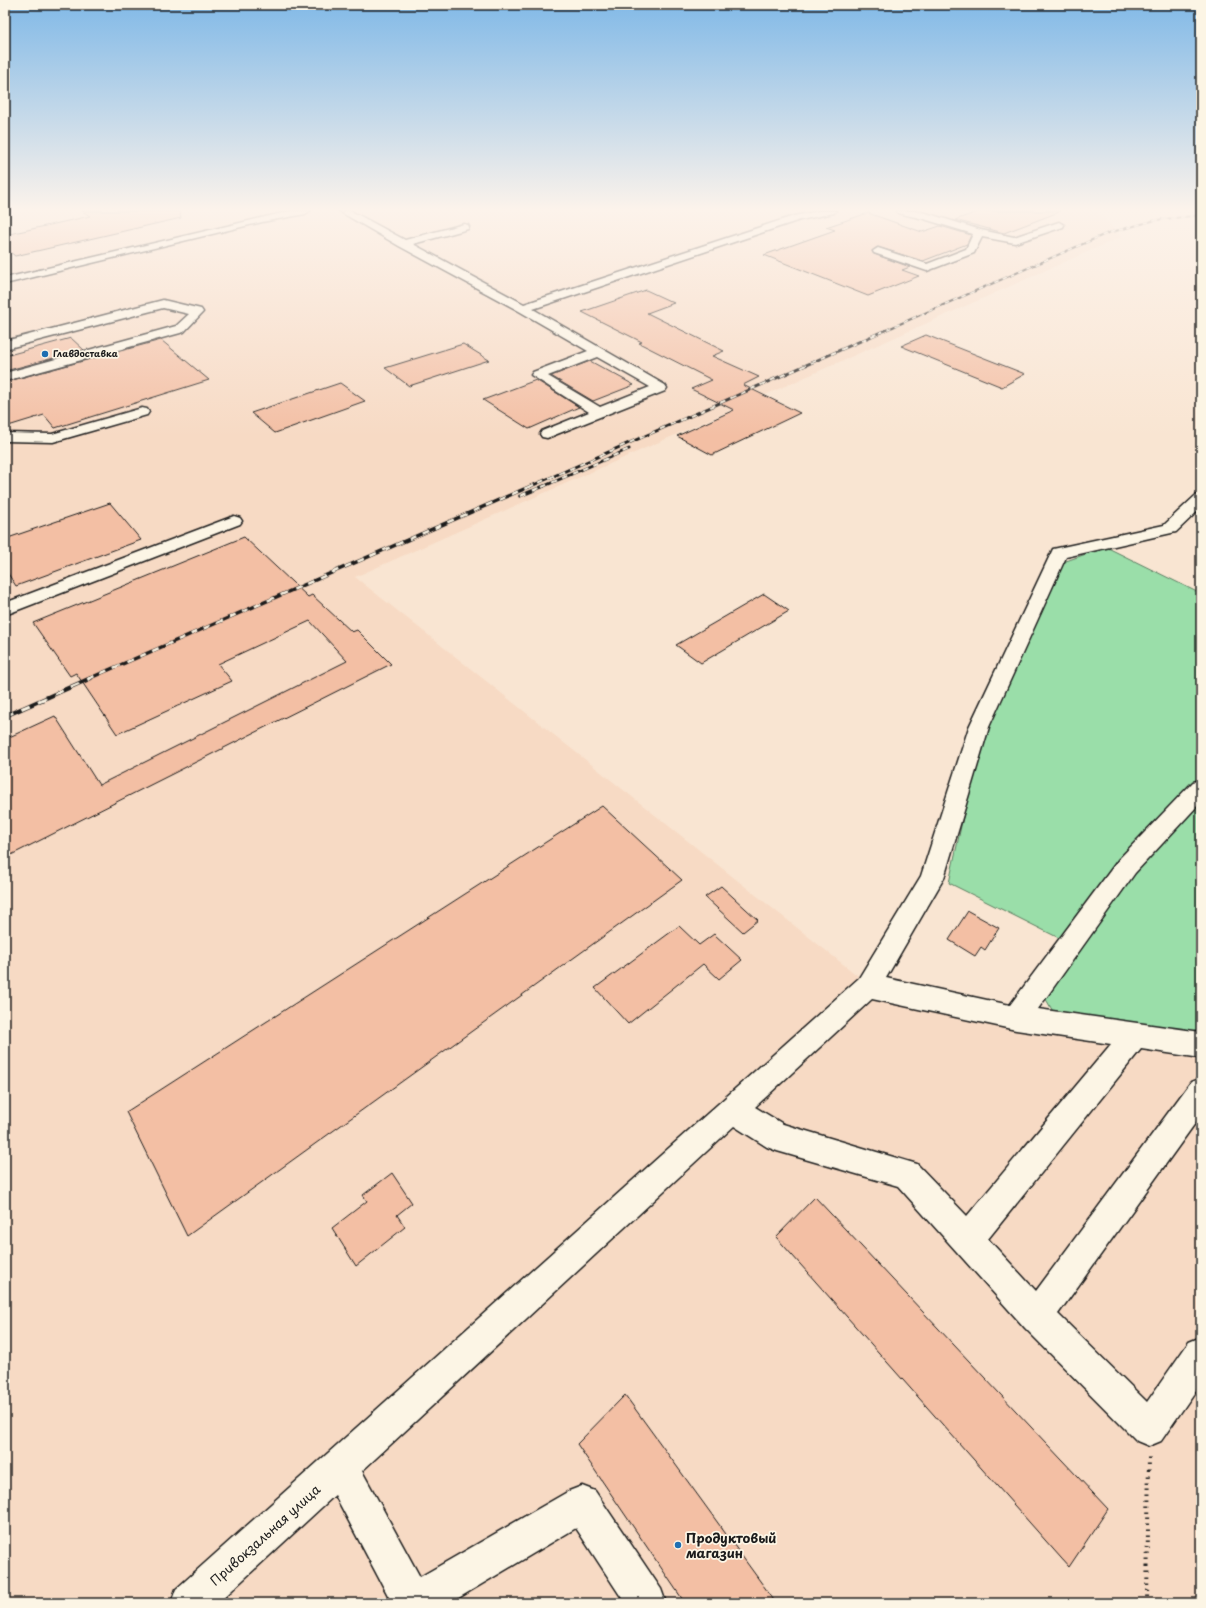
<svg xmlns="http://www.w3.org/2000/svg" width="1206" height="1608" viewBox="0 0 1206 1608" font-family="'Playpen Sans',sans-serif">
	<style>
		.built { fill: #f7dac4 }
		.green { fill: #9adea9; stroke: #5b7d62 }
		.building { fill: #f3bfa4; stroke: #1c1c1c }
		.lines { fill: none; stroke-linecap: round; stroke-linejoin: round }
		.minor-casing { stroke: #1c1c1c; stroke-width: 3 }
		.path { stroke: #1c1c1c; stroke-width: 4; stroke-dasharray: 1.5 4.5; stroke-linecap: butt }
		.minor { fill: #fcf5e5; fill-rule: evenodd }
		.rail-far3-casing { stroke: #1c1c1c; stroke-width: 2 }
		.rail-far2-casing { stroke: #1c1c1c; stroke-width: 3 }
		.rail-far1-casing { stroke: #1c1c1c; stroke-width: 3.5 }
		.rail-casing { stroke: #1c1c1c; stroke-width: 4.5 }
		.rail-far3 { stroke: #fcf5e5; stroke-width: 1.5; stroke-dasharray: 4.5; stroke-linecap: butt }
		.rail-far2 { stroke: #fcf5e5; stroke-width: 2; stroke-dasharray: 5.5; stroke-linecap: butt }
		.rail-far1 { stroke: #fcf5e5; stroke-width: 2.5; stroke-dasharray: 7; stroke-linecap: butt }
		.rail { stroke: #fcf5e5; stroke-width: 3; stroke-dasharray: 9; stroke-linecap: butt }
		.poi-dot { fill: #1f6fb2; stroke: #fcf5e5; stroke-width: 1.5 }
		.labels { text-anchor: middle; stroke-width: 3.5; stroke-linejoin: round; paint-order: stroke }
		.far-poi-label { font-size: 9px; font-weight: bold; fill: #1c1c1c; stroke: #fcf5e5; text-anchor: start }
		.near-street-label { font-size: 13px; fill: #1c1c1c; stroke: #fcf5e5 }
		.near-poi-label { font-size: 13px; font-weight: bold; fill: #1c1c1c; stroke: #fcf5e5; text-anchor: start }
	</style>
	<rect width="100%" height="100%" fill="#f9e5d2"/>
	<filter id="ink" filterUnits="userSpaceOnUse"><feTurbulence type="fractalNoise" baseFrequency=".025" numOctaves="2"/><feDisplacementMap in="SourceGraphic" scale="8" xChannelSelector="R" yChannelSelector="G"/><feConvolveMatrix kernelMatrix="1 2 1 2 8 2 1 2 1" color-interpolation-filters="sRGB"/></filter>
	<g filter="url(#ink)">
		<path class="built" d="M5 211H1097L1121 237 355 577 858 976 1201 1049V1603H5Z"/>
		<path class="green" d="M1106 547 1201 594V1033L1055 1015 1043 994 1079 948 949 883 974 765 1042 593 1066 561Z"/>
		<path class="building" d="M82 211H180L181 218 15 256 5 248V235L90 216Z
			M980 211H1059V212L1004 233 955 220Z
			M868 213 922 232 940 226 971 235 967 244 923 261 877 247 872 251 874 254 910 267 902 270 919 276 868 296 764 255 835 230 826 227Z
			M646 290 674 303 647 313 724 351 712 356 759 377 743 385 800 413 712 455 677 436 734 410 691 389 712 380 639 343 642 342 582 312Z
			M926 335 1025 374 1002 387 901 346Z
			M71 338 84 350 5 371V356Z
			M161 340 209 380 55 428 44 415 5 427V382Z
			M463 344 489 360 409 386 385 368Z
			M590 361 634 385 593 401 551 376Z
			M536 380 579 407 529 429 483 400Z
			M340 383 365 401 275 433 251 413Z
			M110 503 141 540 16 586 5 569V539Z
			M244 537 308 597 312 595 352 632 357 630 391 664 5 858V739L55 716 99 785 347 661 310 621 218 664 232 681 117 734 76 673 70 676 33 623Z
			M764 594 789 611 701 663 676 645Z
			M602 806 682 880 187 1236 126 1112Z
			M721 886 758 920 743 932 705 897Z
			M968 911 999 928 985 950 981 947 975 956 949 940Z
			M679 926 699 945 714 934 742 960 719 979 703 964 628 1024 595 988Z
			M392 1173 412 1203 397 1215 405 1227 356 1266 332 1228 367 1201 363 1195Z
			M815 1197 1108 1509 1069 1567 776 1237Z
			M625 1395 776 1603H685L577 1444Z"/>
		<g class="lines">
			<defs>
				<path id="minor" d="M291 211H310L305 214 262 222 5 284V278Z
					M339 211H351L405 240 464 224 468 225 469 227 468 229 413 244 524 304 794 216 819 211H836L834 213 800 220 533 309 665 385 667 388 665 391 547 438 542 437 540 434 542 431 589 412 531 375 533 372 588 351 519 311 399 246ZM597 357 650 387 600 407 548 376Z
					M896 211H914L926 213 981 230 1014 237 1059 222 1064 225 1063 227 1015 243 982 237 974 253 927 271 874 253 873 251 878 248 927 264 966 249 973 234 924 219 898 213Z
					M163 300 201 309 203 312 184 332 5 381V373L176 326 189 314 163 308 5 349V341Z
					M142 408 147 409 149 412 147 415 53 442 5 441V433L52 434Z
					M1201 494V508L1176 532 1066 557 989 727 944 878 886 978 1010 1005 1119 859 1193 782 1201 780V802L1135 873 1038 1009 1201 1032V1058L1141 1049 988 1239 1036 1291 1191 1082 1201 1078V1115L1058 1314 1147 1402 1189 1342 1201 1337V1383L1161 1441 1149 1446 1137 1441 1025 1328 898 1186 777 1151 767 1147 734 1126 362 1471 420 1577 569 1491 582 1486 595 1491 661 1589 666 1603H625L576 1528 450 1603H392L335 1495 218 1603H171L176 1589 859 978 921 876 969 727 1053 549 1164 525 1195 496ZM872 999 1016 1030 1111 1044 967 1216 917 1164 783 1124 755 1107Z
					M234 516 240 518 242 521 240 524 5 615V603Z"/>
			</defs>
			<use href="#minor" class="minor-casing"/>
			<path class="path" d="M1147 1603 1149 1456"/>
			<use href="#minor" class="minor"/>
			<defs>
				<path id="rail-far3" d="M879 333 1108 233 1156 220 1201 215"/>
				<path id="rail-far2" d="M529 487 881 332
					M542 487 629 449"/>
				<path id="rail-far1" d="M520 496 544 486
					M88 679 531 486"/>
				<path id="rail" d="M5 716 91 678"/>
			</defs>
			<use href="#rail-far3" class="rail-far3-casing"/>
			<use href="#rail-far2" class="rail-far2-casing"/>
			<use href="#rail-far1" class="rail-far1-casing"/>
			<use href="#rail" class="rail-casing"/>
			<use href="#rail-far3" class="rail-far3"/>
			<use href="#rail-far2" class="rail-far2"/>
			<use href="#rail-far1" class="rail-far1"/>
			<use href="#rail" class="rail"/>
		</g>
	</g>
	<linearGradient id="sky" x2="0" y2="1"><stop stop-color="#81b9e7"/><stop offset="0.48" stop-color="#fcf3eb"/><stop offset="1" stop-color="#fcf3eb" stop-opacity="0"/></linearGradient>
	<rect width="1206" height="436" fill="url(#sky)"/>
	<g class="poi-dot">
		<circle cx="45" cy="354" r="4"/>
		<circle cx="678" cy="1545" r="4"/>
	</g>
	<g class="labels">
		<g class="far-poi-label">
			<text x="53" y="357">Главдоставка</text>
		</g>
		<g class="near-street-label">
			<text transform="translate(265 1535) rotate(-42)" y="5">Привокзальная улица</text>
		</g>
		<g class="near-poi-label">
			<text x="686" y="1543">Продуктовый<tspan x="686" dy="15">магазин</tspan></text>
		</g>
	</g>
	<rect width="1206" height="1608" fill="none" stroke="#fcf5e5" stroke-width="20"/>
	<rect x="10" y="10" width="1186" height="1588" fill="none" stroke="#1c1c1c" stroke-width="1.5" filter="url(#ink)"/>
</svg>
